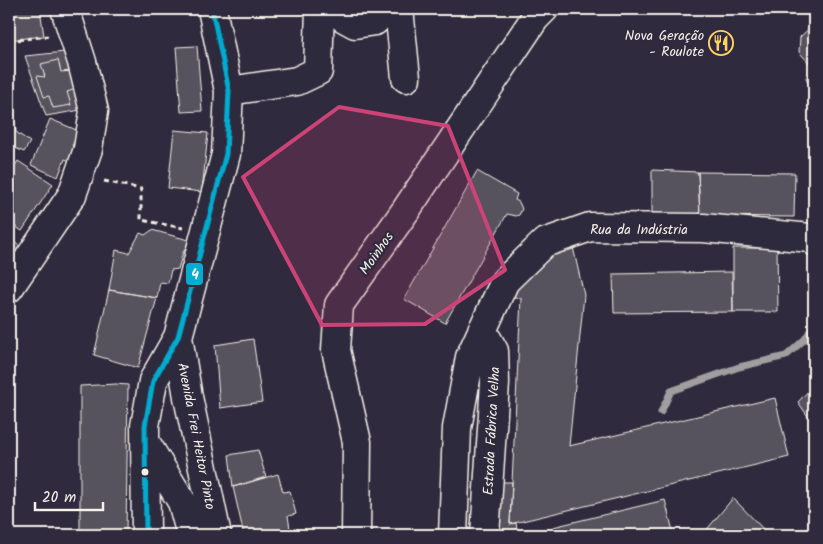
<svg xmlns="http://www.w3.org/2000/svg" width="823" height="544" viewBox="0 0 823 544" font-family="Kalam,sans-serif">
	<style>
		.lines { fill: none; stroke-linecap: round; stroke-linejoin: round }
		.stream { stroke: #a19ea0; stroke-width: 7 }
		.building { fill: #56525f; stroke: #f4f1e8 }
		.minor-casing { stroke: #f4f1e8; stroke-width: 31 }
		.path { stroke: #f4f1e8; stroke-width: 3; stroke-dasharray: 5 4; stroke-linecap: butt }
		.minor { stroke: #2f2a3d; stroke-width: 28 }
		.bus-1-casing { stroke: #2f2a3d; stroke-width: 9 }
		.bus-1 { stroke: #06acd0; stroke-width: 5 }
		.marked { fill: #cc4377; fill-opacity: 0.2; stroke: #cc4377; stroke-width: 4; stroke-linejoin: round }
		.bus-dot { fill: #f4f1e8; stroke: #2f2a3d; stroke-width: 2 }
		.labels { text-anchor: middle; stroke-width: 4.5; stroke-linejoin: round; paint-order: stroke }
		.poi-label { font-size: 14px; fill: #f4f1e8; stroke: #2f2a3d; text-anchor: end }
		.street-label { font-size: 14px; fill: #f4f1e8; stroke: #2f2a3d }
		.line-badge { stroke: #2f2a3d; stroke-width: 2 }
		.badge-label { font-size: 14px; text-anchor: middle; font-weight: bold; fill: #fff }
	</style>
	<rect width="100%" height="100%" fill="#2f2a3d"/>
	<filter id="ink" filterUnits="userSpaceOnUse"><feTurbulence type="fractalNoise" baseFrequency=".02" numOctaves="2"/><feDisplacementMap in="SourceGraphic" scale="10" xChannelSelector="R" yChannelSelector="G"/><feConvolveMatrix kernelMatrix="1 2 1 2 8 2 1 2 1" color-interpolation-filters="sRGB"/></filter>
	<g filter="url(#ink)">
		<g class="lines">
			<path class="stream" d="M809 78 814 89
				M661 412 671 391 739 367 786 356 805 339 814 325"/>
		</g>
		<path class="building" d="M9 9H40L44 36 9 40Z
			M814 24V68L799 52 800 37Z
			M197 46 202 111 181 112 176 47Z
			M65 52 81 110 46 116 25 56Z
			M58 60 61 72 71 71 76 89 67 92 71 105 53 108 49 96 44 97 37 76 45 77 41 64Z
			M9 80 16 132 30 142 24 152 11 146 9 152Z
			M50 119 79 131 72 146 77 149 72 162 65 159 58 177 31 165Z
			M174 130 208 133 202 192 168 188Z
			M18 161 53 184 22 231 9 222V200L15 191 9 187V175Z
			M652 170 698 172 700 216 652 214Z
			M477 171 517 194 515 200 519 202 522 209 519 215 516 216 507 214 445 323 404 299Z
			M698 172 795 173 794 217 700 216Z
			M152 230 192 241 183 252 178 269 171 270 168 283 160 282 157 298 109 290 116 250 129 253 140 233 145 235Z
			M9 238 21 247 9 267Z
			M573 247 584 295 569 446 775 398 789 457 510 524 521 298 514 297 519 284 550 255Z
			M733 248H777L778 312H733Z
			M732 272 733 312 614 313 613 274Z
			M109 290 157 298 138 368 94 355Z
			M253 339 262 402 220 408 215 345Z
			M116 384 128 385 126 535H80V386Z
			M814 385V425L798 402Z
			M258 450 266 477 233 487 229 455Z
			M278 474 283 492 290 491 296 514 288 516 291 535H244L233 487Z
			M498 482H512L510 524 516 523 518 535H493Z
			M733 498 769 535H706L704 533Z
			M665 500 674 535H548L553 527Z"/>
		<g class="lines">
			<defs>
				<path id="minor" d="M344 9V18L355 24 375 21 376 9
					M399 9 406 78
					M229 91 297 81 318 71 320 9
					M9 288 72 195 88 149 94 111 82 62 65 9
					M482 330 494 351 495 383 485 535
					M178 337 188 397 217 535
					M146 443 182 502 191 535
					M146 535 145 426 153 381 178 337 226 154 229 91 212 9
					M356 535 357 442 336 350 339 305 406 210 535 18 544 9
					M453 535 457 428 470 357 505 281 544 243 590 227 703 228 811 238 814 241"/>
			</defs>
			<use href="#minor" class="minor-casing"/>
			<path class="path" d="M9 41 48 36
				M104 181 141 189V220L183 228"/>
			<use href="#minor" class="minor"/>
			<defs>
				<path id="bus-1" d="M146 535 145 426 153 381 178 337 226 154 229 91 212 9"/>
			</defs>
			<use href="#bus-1" class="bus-1-casing"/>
			<use href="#bus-1" class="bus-1"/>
		</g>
	</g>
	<path class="marked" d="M339 107 448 126 505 270 425 324 322 325 243 177Z"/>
	<defs>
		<symbol id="restaurant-ring" viewBox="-11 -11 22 22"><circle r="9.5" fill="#2f2a3d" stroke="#ffd166" stroke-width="1.5"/><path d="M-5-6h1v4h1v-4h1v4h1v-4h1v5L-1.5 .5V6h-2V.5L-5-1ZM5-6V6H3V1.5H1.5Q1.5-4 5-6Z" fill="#ffd166"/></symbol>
	</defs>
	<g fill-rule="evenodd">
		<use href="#restaurant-ring" x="707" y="29" width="28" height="28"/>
	</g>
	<circle class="bus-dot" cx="145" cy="472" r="4.5"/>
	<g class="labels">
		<g class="poi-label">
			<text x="704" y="40">Nova Geração<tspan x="704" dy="16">- Roulote</tspan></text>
		</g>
		<g class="street-label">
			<text x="639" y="234">Rua da Indústria</text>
			<text transform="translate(376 253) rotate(-55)" y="5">Moinhos</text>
			<text transform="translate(491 431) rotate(-87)" y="5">Estrada Fábrica Velha</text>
			<text transform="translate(197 436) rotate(79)" y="5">Avenida Frei Heitor Pinto</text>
		</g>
	</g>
	<rect class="line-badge" x="185" y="262" width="19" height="24" rx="5" fill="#06acd0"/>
	<g class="badge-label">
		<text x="195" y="279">4</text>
	</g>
	<rect width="823" height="544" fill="none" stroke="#2f2a3d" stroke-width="30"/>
	<rect x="15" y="15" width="793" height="514" fill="none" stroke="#f4f1e8" stroke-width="2" filter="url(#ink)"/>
	<path d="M35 502v8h68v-8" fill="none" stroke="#f4f1e8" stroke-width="2.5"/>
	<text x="42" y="502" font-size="15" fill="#f4f1e8" stroke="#2f2a3d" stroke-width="4" paint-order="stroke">20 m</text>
</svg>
